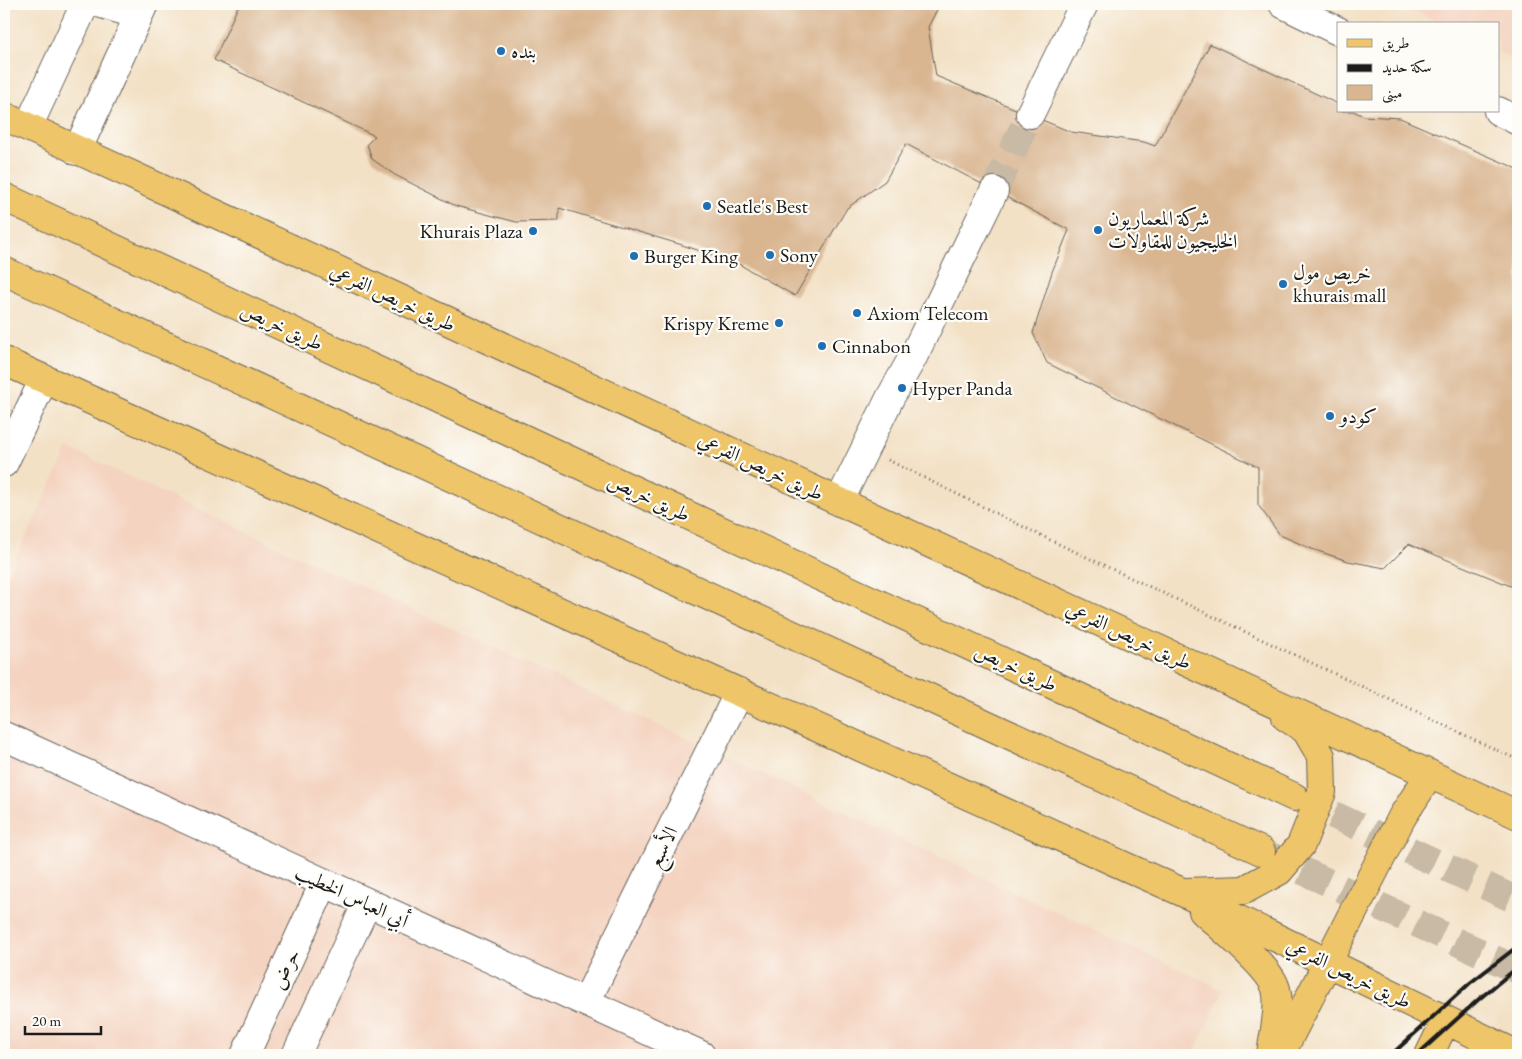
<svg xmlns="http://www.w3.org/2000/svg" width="1522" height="1059" viewBox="0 0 1522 1059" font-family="'EB Garamond',Amiri,serif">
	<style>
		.built { fill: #f4d3c0 }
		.building { fill: #d9b590 }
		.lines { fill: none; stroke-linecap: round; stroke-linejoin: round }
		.minor-tunnel { stroke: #c8baa4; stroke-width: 28; stroke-dasharray: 28 14; stroke-linecap: butt }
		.highway-tunnel { stroke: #c8baa4; stroke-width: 28; stroke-dasharray: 28 14; stroke-linecap: butt }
		.minor-casing { stroke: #676158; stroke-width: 30 }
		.major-casing { stroke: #676158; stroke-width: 30 }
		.highway-casing { stroke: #676158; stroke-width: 30 }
		.path { stroke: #676158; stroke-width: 3; stroke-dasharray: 1 4; stroke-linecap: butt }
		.minor { stroke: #fff; stroke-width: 28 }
		.major { stroke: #eec569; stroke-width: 28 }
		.highway { stroke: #eec569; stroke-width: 28 }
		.rail { stroke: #1c1c1c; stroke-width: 4 }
		.poi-dot { fill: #1f6fb2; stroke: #fdfcf7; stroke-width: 2 }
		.labels { text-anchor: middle; stroke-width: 4.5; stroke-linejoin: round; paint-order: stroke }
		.poi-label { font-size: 20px; fill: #1c1c1c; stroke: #fdfcf7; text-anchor: start }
		.street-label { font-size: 20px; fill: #1c1c1c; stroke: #fdfcf7 }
	</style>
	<rect width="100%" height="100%" fill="#fdfcf7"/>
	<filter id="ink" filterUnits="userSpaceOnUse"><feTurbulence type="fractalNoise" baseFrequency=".02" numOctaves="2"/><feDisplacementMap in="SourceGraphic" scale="10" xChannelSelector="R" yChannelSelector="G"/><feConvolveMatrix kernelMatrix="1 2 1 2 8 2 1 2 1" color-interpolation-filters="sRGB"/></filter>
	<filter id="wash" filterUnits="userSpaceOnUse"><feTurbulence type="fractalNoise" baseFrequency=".0096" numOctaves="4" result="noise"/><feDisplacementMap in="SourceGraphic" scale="20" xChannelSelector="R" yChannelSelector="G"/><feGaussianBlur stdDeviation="1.12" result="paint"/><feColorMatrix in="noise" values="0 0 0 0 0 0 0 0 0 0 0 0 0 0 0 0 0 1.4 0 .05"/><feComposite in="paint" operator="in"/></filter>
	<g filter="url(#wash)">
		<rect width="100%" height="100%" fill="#f3e1c6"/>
		<path class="built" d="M1401 4H1518V62L1498 52V24H1442Z
			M68 448 1223 990 1193 1055H4V583Z"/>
		<g id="blocks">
			<path class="building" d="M239 4H940L928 27 936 76 1071 132 1144 142 1155 146 1210 44 1338 104V111H1353L1364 116 1400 118 1518 169V589L1409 544 1385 568 1348 561 1312 549 1280 535 1258 505V467L1047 363 1033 333 1052 272 1069 230 906 144 885 181 847 208 795 296 737 263 679 244 559 208V221L516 222 456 206 395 175 372 159 367 144 375 136 214 60Z"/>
		</g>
	</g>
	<g filter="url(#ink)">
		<use href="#blocks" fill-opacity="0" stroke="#676158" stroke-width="1"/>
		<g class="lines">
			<path class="minor-tunnel" d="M994 191 1030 114"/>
			<path class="highway-tunnel" d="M1295 797 1518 901
				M1264 853 1518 970"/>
			<defs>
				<path id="minor" d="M102 4 139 15
					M1283 4 1338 31
					M1498 111 1518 121
					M1030 114 1084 4
					M28 127 85 4
					M77 151 144 4
					M4 463 44 379
					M839 502 891 396 913 357 994 191
					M4 736 701 1055
					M586 1002 739 692
					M245 1055 324 883
					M296 1055 367 903"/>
				<path id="major" d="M4 116 1518 815
					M4 361 1182 892 1518 1055
					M1186 892 1244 890 1279 871 1301 845 1322 792 1321 756 1306 730 1286 717
					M1203 911C1221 928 1267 965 1275 986 1282 1003 1273 1037 1271 1055
					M1280 1055 1402 817 1430 774
					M1429 1055 1446 1020"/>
				<path id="highway" d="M4 197 1294 797
					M4 271 1261 851"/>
			</defs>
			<use href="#minor" class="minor-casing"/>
			<use href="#major" class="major-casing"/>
			<use href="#highway" class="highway-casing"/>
			<path class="path" d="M888 460 1046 538 1518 760"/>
			<use href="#minor" class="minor"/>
			<use href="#major" class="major"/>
			<use href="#highway" class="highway"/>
			<path class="rail" d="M1391 1055 1470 983 1518 946
				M1417 1055 1479 999 1518 967"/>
		</g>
	</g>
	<g class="poi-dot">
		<circle cx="501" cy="51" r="5"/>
		<circle cx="707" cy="206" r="5"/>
		<circle cx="1098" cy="230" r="5"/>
		<circle cx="533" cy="231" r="5"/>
		<circle cx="770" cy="255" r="5"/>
		<circle cx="634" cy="256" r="5"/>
		<circle cx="1283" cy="284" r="5"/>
		<circle cx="857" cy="313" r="5"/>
		<circle cx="779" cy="323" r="5"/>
		<circle cx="822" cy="346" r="5"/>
		<circle cx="902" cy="388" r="5"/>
		<circle cx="1330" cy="416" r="5"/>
	</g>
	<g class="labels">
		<g class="poi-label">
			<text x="511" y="58">بنده</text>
			<text x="717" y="213">Seatle's Best</text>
			<text x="1108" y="225">شركة المعماريون<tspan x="1108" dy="23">الخليجيون للمقاولات</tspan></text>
			<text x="523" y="238" text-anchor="end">Khurais Plaza</text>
			<text x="780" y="262">Sony</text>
			<text x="644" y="263">Burger King</text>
			<text x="1293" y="279">خريص مول<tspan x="1293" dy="23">khurais mall</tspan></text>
			<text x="867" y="320">Axiom Telecom</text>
			<text x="769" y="330" text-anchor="end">Krispy Kreme</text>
			<text x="832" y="353">Cinnabon</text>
			<text x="912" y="395">Hyper Panda</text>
			<text x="1340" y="423">كودو</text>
		</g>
		<g class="street-label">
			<text transform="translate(393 297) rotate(25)" y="7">طريق خريص الفرعي</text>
			<text transform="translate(282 326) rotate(25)" y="7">طريق خريص</text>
			<text transform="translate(761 466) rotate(25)" y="7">طريق خريص الفرعي</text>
			<text transform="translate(649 497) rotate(25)" y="7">طريق خريص</text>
			<text transform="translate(1129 635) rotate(25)" y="7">طريق خريص الفرعي</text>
			<text transform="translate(1016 667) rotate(25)" y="7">طريق خريص</text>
			<text transform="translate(662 847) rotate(-64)" y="7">الأسبع</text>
			<text transform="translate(352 896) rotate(25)" y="7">أبي العباس الخطيب</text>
			<text transform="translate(285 969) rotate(-65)" y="7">حرض</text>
			<text transform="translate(1349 973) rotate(26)" y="7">طريق خريص الفرعي</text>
		</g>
	</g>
	<rect width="1522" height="1059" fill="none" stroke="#fdfcf7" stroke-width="20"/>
	<rect x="1337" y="22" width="162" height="90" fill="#fdfcf7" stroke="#a3a29f"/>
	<rect x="1347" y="39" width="25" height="8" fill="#eec569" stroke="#a3a29f"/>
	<text x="1382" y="48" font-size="15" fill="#1c1c1c">طريق</text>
	<rect x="1347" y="64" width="25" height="8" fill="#1c1c1c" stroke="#a3a29f"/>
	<text x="1382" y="72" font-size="15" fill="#1c1c1c">سكة حديد</text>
	<rect x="1347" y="85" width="25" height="15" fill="#d9b590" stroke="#a3a29f"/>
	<text x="1382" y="98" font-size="15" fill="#1c1c1c">مبنى</text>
	<path d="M25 1026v8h76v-8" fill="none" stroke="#1c1c1c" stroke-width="2.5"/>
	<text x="32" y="1026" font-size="15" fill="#1c1c1c" stroke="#fdfcf7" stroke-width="4" paint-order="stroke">20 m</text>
</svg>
